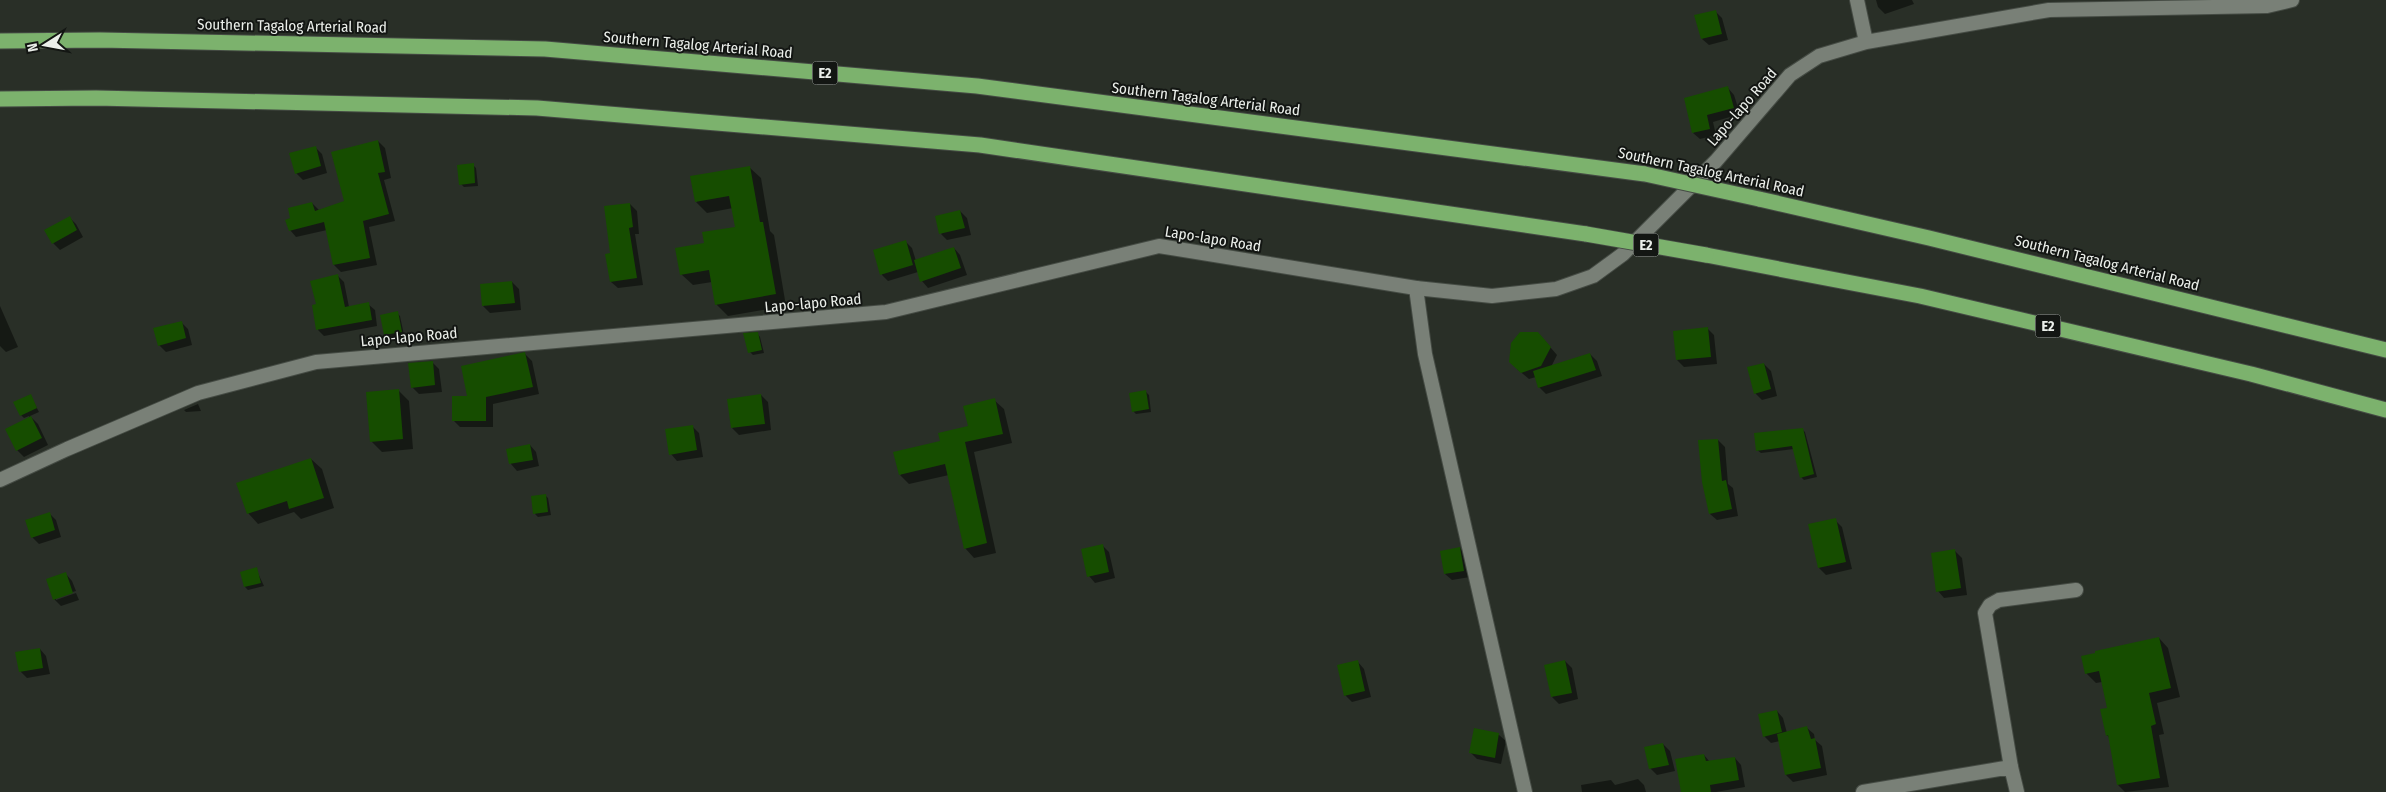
<svg xmlns="http://www.w3.org/2000/svg" width="2386" height="792" viewBox="0 0 2386 792" font-family="'Fira Sans Condensed',sans-serif">
	<style>
		.shadow { fill: #0007 }
		.building { fill: #164d00 }
		.lines { fill: none; stroke-linecap: round; stroke-linejoin: round }
		.minor-casing { stroke: #454b44; stroke-width: 16 }
		.tertiary-casing { stroke: #454b44; stroke-width: 16 }
		.motorway-casing { stroke: #454b44; stroke-width: 17 }
		.minor { stroke: #798077; stroke-width: 14 }
		.tertiary { stroke: #798077; stroke-width: 14 }
		.motorway { stroke: #7cb26d; stroke-width: 15 }
		.motorway-bridge-casing { stroke: #454b44; stroke-width: 17; stroke-linecap: butt }
		.motorway-bridge { stroke: #7cb26d; stroke-width: 15 }
		.labels { text-anchor: middle; stroke-width: 4; stroke-linejoin: round; paint-order: stroke }
		.shield { fill: #131613; stroke: #aaaeaa; stroke-width: 1 }
		.shield-label { font-size: 14px; font-weight: bold; fill: #ebefea }
		.street-label { font-size: 15px; fill: #ebefea; stroke: #131613 }
	</style>
	<rect width="100%" height="100%" fill="#292f27"/>
	<path class="shadow" d="M1876 0H1912L1914 4 1885 14 1878 7Z
		M1715 11 1722 18 1728 40 1709 45 1702 39Z
		M1728 88 1734 95 1740 114 1713 122 1716 135 1700 139 1693 133Z
		M378 141 385 148 391 178 384 180 395 221 369 227 377 265 341 272 334 265 327 230 296 237 290 230 312 203 319 210 345 202Z
		M315 147 322 154 327 173 303 180 296 173Z
		M473 165 476 168 478 186 464 187 461 184Z
		M749 167 761 178 770 231 774 235 786 306 728 316 716 304 712 282 693 285 681 274 706 244 736 228 733 208 707 213 696 202Z
		M630 204 637 211 639 234H635L643 285 618 288 611 282V254Z
		M960 211 967 218 971 235 947 240 941 234Z
		M69 217 76 224 83 237 60 250 53 243Z
		M905 241 912 248 916 261 954 248 960 255 967 275 928 288 922 281 918 272 888 281 882 275 874 251Z
		M338 276 344 282 349 307 368 304 375 310 377 326 324 336 318 330 313 306 317 305Z
		M512 282 519 289 521 310 490 313 483 306Z
		M0 306 18 347 6 352 0 346Z
		M397 313 400 316 404 335 388 338 385 334Z
		M181 322 188 329 192 345 166 352 159 345Z
		M1707 328 1714 335 1717 364 1684 367 1677 360 1675 332Z
		M757 333 760 337 764 353 753 355 750 352Z
		M1545 341 1557 355 1551 367 1590 354 1597 361 1602 376 1546 394 1539 387 1536 377 1529 379 1517 369Z
		M525 354 532 361 539 394 493 404V427H460L454 421 469 397Z
		M432 362 439 369 442 392 419 394 412 387Z
		M1764 364 1771 371 1777 396 1762 400 1755 393Z
		M399 391 409 401 413 449 382 452 371 441Z
		M1146 392 1149 395 1151 412 1136 414 1133 411Z
		M30 395 39 412 30 416 38 424 48 445 24 457 17 450 30 418 29 416 24 418 21 415Z
		M761 395 768 402 771 430 739 435 732 428Z
		M994 400 1004 409 1012 443 974 452 996 553 974 558 965 548 949 475 909 484 900 475 941 442 970 427Z
		M198 404 201 411 186 412 184 410Z
		M692 426 699 433 703 457 677 461 671 454Z
		M1802 429 1805 432 1817 477 1804 480 1801 477 1794 449 1761 453 1757 450Z
		M1718 440 1725 447 1728 484 1733 488 1738 516 1717 520 1710 514Z
		M530 445 536 452 539 466 517 471 511 464 508 450Z
		M311 459 322 469 334 508 301 519 294 512 258 524 248 513Z
		M545 495 548 498 551 515 538 517 535 514Z
		M49 513 56 520 61 537 39 544 32 537Z
		M1835 520 1842 527 1852 569 1826 575 1819 568Z
		M1102 545 1109 552 1115 578 1095 583 1089 576Z
		M1460 548 1467 555 1470 577 1452 580 1445 574Z
		M1955 551 1962 558 1967 595 1944 598 1938 591Z
		M256 569 264 586 248 590 245 587 241 573Z
		M66 574 72 581 76 591 56 597V600L76 593 79 600 61 606 54 599Z
		M2159 638 2168 648 2180 697 2157 703 2164 734 2159 735 2169 787 2125 792 2118 785 2110 739 2107 735 2108 709 2102 682 2096 683 2086 673Z
		M40 649 46 656 50 674 27 678 20 671Z
		M1565 661 1572 668 1578 699 1559 704 1552 697Z
		M1358 662 1364 669 1371 697 1352 702 1345 695Z
		M1777 711 1783 718 1787 733 1807 728 1814 734 1815 740 1822 746 1827 775 1793 782 1786 775 1780 741 1771 743 1764 736Z
		M1475 730 1499 735 1506 741 1501 764 1477 759 1470 752Z
		M1663 744 1670 751 1675 771 1657 775 1650 768Z
		M1704 755 1710 762 1735 758 1741 765 1745 787 1716 792H1683Z
		M1638 779 1644 785 1646 792H1582L1581 785 1611 780 1615 785Z"/>
	<path class="building" d="M1716 10 1722 34 1701 39 1694 15Z
		M1728 86 1734 108 1707 115 1710 129 1692 133 1684 98Z
		M378 140 385 172 378 173 389 214 363 221 370 258 333 265 324 222 289 231 285 220 290 218 288 208 312 202 315 211 344 201 331 152Z
		M316 146 321 166 295 174 289 153Z
		M474 163 475 183 459 185 457 165Z
		M750 166 760 222H763L776 294 715 305 709 270 680 275 675 248 704 243 702 232 735 227 729 196 695 202 690 176Z
		M630 203 633 227 629 228 637 278 610 282 605 254 610 253 604 206Z
		M960 210 965 228 939 234 935 216Z
		M70 216 77 230 52 244 44 230Z
		M906 240 913 265 880 275 873 250Z
		M954 247 961 268 920 282 914 260Z
		M338 274 345 307 369 302 372 320 316 330 312 305 316 304 310 281Z
		M512 281 515 303 482 306 480 284Z
		M398 311 402 332 384 335 380 315Z
		M182 321 186 338 158 346 153 328Z
		M1708 327 1711 357 1676 360 1673 331Z
		M758 332 762 350 748 353 743 333Z
		M1520 332H1538L1551 347 1541 366 1521 373 1509 362 1511 343Z
		M525 352 533 387 486 397V421H452V396H467L461 366Z
		M1590 353 1596 370 1538 388 1533 371Z
		M433 361 435 385 411 388 408 363Z
		M1764 363 1771 389 1754 394 1747 367Z
		M399 389 403 439 370 442 366 392Z
		M1146 390 1149 409 1132 412 1129 393Z
		M31 394 37 408 20 416 13 402Z
		M761 394 765 424 731 428 727 399Z
		M995 398 1003 434 965 442 987 543 964 549 945 464 899 475 893 452 940 441 938 433 968 426 963 406Z
		M31 416 42 438 16 451 5 429Z
		M693 425 697 450 669 455 665 429Z
		M1803 428 1814 474 1800 478 1792 446 1756 451 1754 433Z
		M1718 439 1722 481 1726 480 1732 509 1709 514 1702 482 1698 440Z
		M530 444 533 460 509 464 506 449Z
		M311 458 324 498 289 509 287 501 247 514 236 483Z
		M546 494 548 512 533 514 531 496Z
		M50 512 55 530 31 538 25 520Z
		M1836 518 1846 562 1818 568 1808 524Z
		M1103 544 1109 572 1087 577 1081 549Z
		M1460 547 1464 571 1444 574 1440 551Z
		M1955 549 1961 588 1936 592 1931 553Z
		M257 567 261 583 244 587 240 572Z
		M66 572 73 593 53 600 46 579Z
		M2159 637 2171 688 2149 693 2156 724 2151 726 2160 778 2117 785 2108 735 2106 736 2100 709 2107 708 2099 671 2085 674 2081 656 2095 653V651Z
		M40 648 43 668 19 672 15 652Z
		M1358 660 1365 691 1344 696 1337 665Z
		M1565 660 1572 693 1551 697 1544 665Z
		M1777 710 1782 732 1763 737 1758 714Z
		M1807 726 1811 739 1815 738 1821 768 1785 775 1777 734Z
		M1474 728 1499 733 1495 758 1469 753Z
		M1663 743 1669 765 1649 769 1644 747Z
		M1704 754 1706 761 1735 757 1739 780 1710 785 1711 792H1681L1675 759Z"/>
	<g class="lines">
		<defs>
			<path id="minor" d="M1857 0 1866 42
				M1416 288 1492 296 1556 289 1593 276 1623 254 1716 161 1790 75 1819 56 1866 42 2049 10 2267 6 2292 0
				M2011 767 1985 613 1990 605 1999 600 2076 590"/>
			<path id="tertiary" d="M0 480 67 449 198 393 316 362 886 312 1159 246 1416 288 1425 354 1525 792
				M1863 792 2011 767 2017 792"/>
			<path id="motorway" d="M0 41 100 40 545 49 977 86 1645 174
				M0 99 96 98 537 108 980 145 1586 234
				M1759 199 1929 238 2386 350
				M1706 255 1920 296 2251 374 2386 410"/>
		</defs>
		<use href="#minor" class="minor-casing"/>
		<use href="#tertiary" class="tertiary-casing"/>
		<use href="#motorway" class="motorway-casing"/>
		<use href="#minor" class="minor"/>
		<use href="#tertiary" class="tertiary"/>
		<use href="#motorway" class="motorway"/>
		<defs>
			<path id="motorway-bridge" d="M1645 174 1759 199
				M1586 234 1706 255"/>
		</defs>
		<use href="#motorway-bridge" class="motorway-bridge-casing"/>
		<use href="#motorway-bridge" class="motorway-bridge"/>
	</g>
	<g class="labels">
		<g class="shield">
			<rect x="812.5" y="61.5" width="25" height="23" rx="4"/>
			<rect x="1633.5" y="233.5" width="25" height="23" rx="4"/>
			<rect x="2035.5" y="314.5" width="25" height="23" rx="4"/>
		</g>
		<g class="shield-label">
			<text x="825" y="78">E2</text>
			<text x="1646" y="250">E2</text>
			<text x="2048" y="331">E2</text>
		</g>
		<g class="street-label">
			<text transform="translate(292 26) rotate(1)" y="5">Southern Tagalog Arterial Road</text>
			<text transform="translate(698 45) rotate(5)" y="5">Southern Tagalog Arterial Road</text>
			<text transform="translate(1206 99) rotate(7)" y="5">Southern Tagalog Arterial Road</text>
			<text transform="translate(1742 107) rotate(-49)" y="5">Lapo-lapo Road</text>
			<text transform="translate(1711 172) rotate(12)" y="5">Southern Tagalog Arterial Road</text>
			<text transform="translate(1213 239) rotate(9)" y="5">Lapo-lapo Road</text>
			<text transform="translate(2107 263) rotate(14)" y="5">Southern Tagalog Arterial Road</text>
			<text transform="translate(813 303) rotate(-5)" y="5">Lapo-lapo Road</text>
			<text transform="translate(409 337) rotate(-5)" y="5">Lapo-lapo Road</text>
		</g>
	</g>
	<g transform="translate(45 45) rotate(259)" stroke="#131613" stroke-width="4" paint-order="stroke">
	<path d="M0-4L9 19L0 12L-9 19Z" fill="#ebefea"/>
	<text y="-8" font-size="14" font-weight="bold" text-anchor="middle" fill="#ebefea">N</text>
	</g>
</svg>
